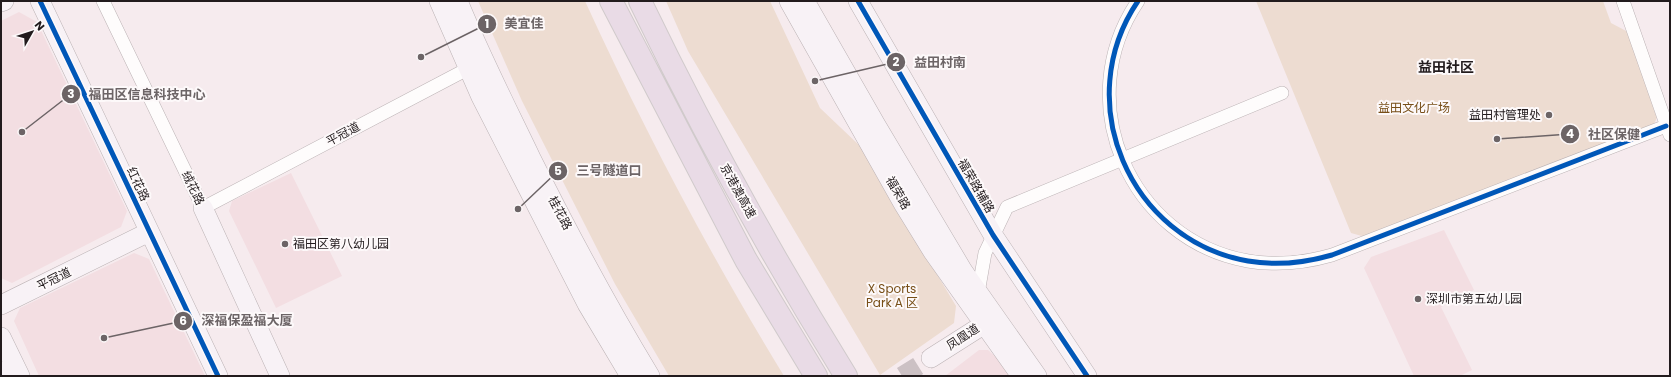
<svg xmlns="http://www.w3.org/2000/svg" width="1671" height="377" viewBox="0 0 1671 377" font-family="Poppins,'Noto Sans SC',sans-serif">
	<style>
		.built { fill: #f3dee2 }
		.green { fill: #eddcd1 }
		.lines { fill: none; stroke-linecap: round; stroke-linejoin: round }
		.secondary-tunnel { stroke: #ccc1c4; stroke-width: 19; stroke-dasharray: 19 10; stroke-linecap: butt }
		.street-casing { stroke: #bbb2b4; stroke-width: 14 }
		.secondary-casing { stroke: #bbb2b4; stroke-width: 20 }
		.highway-casing { stroke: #d0cacb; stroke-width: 24 }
		.street { stroke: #fefcfc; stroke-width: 13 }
		.secondary { stroke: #f8f2f6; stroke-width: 19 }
		.highway { stroke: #e9dbe6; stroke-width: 22 }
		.cycleway-casing { stroke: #fdf9fa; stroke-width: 8 }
		.cycleway { stroke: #0057b8; stroke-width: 5 }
		.poi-dot { fill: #6c6466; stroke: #fdf9fa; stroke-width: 1.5 }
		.labels { text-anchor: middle; stroke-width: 4; stroke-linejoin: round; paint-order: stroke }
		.park-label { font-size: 12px; fill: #774e17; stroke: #fdf9fa }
		.poi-label { font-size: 12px; fill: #221b1d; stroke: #fdf9fa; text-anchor: start }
		.street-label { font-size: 12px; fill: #221b1d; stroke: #fdf9fa }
		.quarter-label { font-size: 14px; font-weight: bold; fill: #221b1d; stroke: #fdf9fa }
		.leader { fill: none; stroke: #6c6466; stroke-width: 1.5 }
		.callout-dot { fill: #6c6466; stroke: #fdf9fa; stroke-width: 1.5 }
		.mark-label { font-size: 12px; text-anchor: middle; font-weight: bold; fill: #fff }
		.callout-label { font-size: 13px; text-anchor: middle; font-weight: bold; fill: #6c6466; stroke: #fdf9fa; stroke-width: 4; stroke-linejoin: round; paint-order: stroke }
	</style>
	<rect width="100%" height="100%" fill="#f6ebee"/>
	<path class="built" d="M19 12 37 22 127 211 121 227 12 283 1 278V21Z
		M291 173 342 276 276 308 229 211 232 201Z
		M1444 230 1474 290 1441 307 1472 370 1460 376H1414L1364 268 1371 257Z
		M134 253 149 259 205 376H39L14 321 20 308Z
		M979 350H988L998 359 1009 376H945Z"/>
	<path class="green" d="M478 1H585C644 130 710 255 784 376H669L615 284 522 101Z
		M666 1H770L820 108 860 146 956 306 954 323 880 375 688 51Z
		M1256 1H1603L1611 23 1630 33 1658 115 1652 129 1369 238 1351 233Z"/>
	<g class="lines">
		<path class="secondary-tunnel" d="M902 376 931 358"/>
		<defs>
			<path id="street" d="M103 1 203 208 475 65
				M1138 1C1070 101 1129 240 1248 261 1277 266 1304 263 1332 255L1666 126
				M1623 1 1670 135
				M978 293 985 253 1007 207 1282 93"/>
			<path id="secondary" d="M40 1 218 376
				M439 1 481 97 587 304 630 376
				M458 1C480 55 506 106 531 158 568 232 607 305 650 376
				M789 1 904 205 933 252 1021 376
				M805 1 876 125 963 271 1037 376
				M858 1 993 235 1087 376
				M1 2 4 1
				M203 208 280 376
				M1 305 149 232
				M1 337 20 376
				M931 358 994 318
				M1 371 3 376"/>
			<path id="highway" d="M611 1 746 260 816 376
				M640 1C702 130 771 255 846 376"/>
		</defs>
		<use href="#street" class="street-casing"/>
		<use href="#secondary" class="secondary-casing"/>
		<use href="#highway" class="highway-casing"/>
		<use href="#street" class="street"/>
		<use href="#secondary" class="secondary"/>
		<use href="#highway" class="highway"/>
		<defs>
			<path id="cycleway" d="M40 1 218 376
				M858 1 993 235 1087 376
				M1138 1C1070 101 1129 240 1248 261 1277 266 1304 263 1332 255L1666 126"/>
		</defs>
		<use href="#cycleway" class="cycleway-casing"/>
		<use href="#cycleway" class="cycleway"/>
	</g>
	<g class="poi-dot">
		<circle cx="1549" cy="115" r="4"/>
		<circle cx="285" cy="244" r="4"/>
		<circle cx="1418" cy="299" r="4"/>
	</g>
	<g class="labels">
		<g class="park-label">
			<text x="1414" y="112">益田文化广场</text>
			<text x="892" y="293">X Sports<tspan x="892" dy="14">Park A 区</tspan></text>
		</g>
		<g class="poi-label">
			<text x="1541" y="119" text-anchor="end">益田村管理处</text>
			<text x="293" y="248">福田区第八幼儿园</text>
			<text x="1426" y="303">深圳市第五幼儿园</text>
		</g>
		<g class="street-label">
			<text transform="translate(343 134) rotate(-28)" y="4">平冠道</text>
			<text transform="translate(138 184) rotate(65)" y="4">红花路</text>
			<text transform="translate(976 186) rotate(60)" y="4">福荣路辅路</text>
			<text transform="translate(193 188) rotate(64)" y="4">绒花路</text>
			<text transform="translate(738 191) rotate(61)" y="4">京港澳高速</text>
			<text transform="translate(898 193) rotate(60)" y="4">福荣路</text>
			<text transform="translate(560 213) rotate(62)" y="4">桂花路</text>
			<text transform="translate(54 279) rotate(-26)" y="4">平冠道</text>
			<text transform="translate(963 337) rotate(-33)" y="4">凤凰道</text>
		</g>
		<g class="quarter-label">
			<text x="1446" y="72">益田社区</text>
		</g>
	</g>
	<path class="leader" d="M421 57L487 24M815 81L896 62M22 132L71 94M1497 139L1570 134M518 209L558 171M104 338L183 321"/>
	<g class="callout-dot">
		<circle cx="421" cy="57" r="4"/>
		<circle cx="815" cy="81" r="4"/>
		<circle cx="22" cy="132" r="4"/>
		<circle cx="1497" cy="139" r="4"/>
		<circle cx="518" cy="209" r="4"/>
		<circle cx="104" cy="338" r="4"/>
		<circle cx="487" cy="24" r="10"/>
		<circle cx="896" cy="62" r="10"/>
		<circle cx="71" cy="94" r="10"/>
		<circle cx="1570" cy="134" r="10"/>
		<circle cx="558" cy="171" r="10"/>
		<circle cx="183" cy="321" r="10"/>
	</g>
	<g class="mark-label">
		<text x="487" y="28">1</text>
		<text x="896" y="66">2</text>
		<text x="71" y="98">3</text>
		<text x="1570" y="138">4</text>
		<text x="558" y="175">5</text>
		<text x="183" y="325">6</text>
	</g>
	<g class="callout-label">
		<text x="524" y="28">美宜佳</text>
		<text x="940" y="67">益田村南</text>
		<text x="147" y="99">福田区信息科技中心</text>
		<text x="1614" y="139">社区保健</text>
		<text x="609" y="175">三号隧道口</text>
		<text x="247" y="325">深福保盈福大厦</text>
	</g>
	<rect width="1671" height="377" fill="none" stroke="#221b1d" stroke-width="4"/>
	<g transform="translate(32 32) rotate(51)" stroke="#fdf9fa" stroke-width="3" paint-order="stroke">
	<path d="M0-3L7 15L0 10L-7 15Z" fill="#221b1d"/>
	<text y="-6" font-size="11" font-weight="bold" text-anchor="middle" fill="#221b1d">N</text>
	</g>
</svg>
